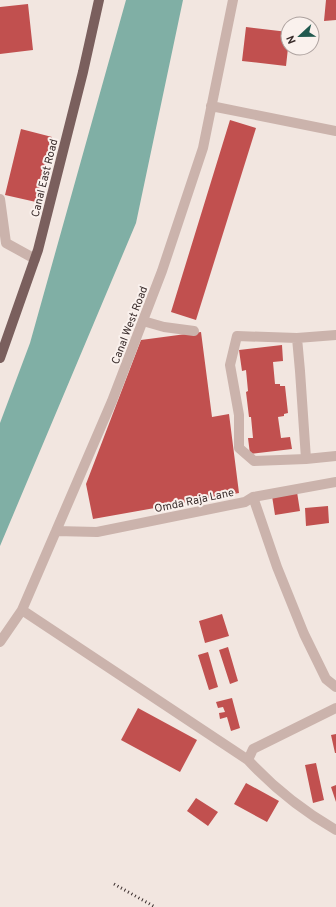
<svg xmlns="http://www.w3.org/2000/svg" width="336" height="907" viewBox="0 0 336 907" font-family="Overpass,sans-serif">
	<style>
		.water { fill: #80afa5 }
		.building { fill: #c1504f }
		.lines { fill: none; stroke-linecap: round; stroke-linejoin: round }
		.minor { stroke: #cbb3ac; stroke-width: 10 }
		.major { stroke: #7a5f5d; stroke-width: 10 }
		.rail { stroke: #392c2b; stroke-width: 3; stroke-dasharray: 1 3; stroke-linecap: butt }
		.labels { text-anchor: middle; stroke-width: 4; stroke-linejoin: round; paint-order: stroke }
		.street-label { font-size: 11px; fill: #392c2b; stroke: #faf1ed }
	</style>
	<rect width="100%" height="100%" fill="#f2e6e0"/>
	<path class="water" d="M126 0H183L136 223 0 546V423L30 343Z"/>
	<path class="building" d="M326 0H336V20L324 21Z
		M28 4 33 50 0 54V7Z
		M246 27 288 32V48L286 66 242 61Z
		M230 120 256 128 196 320 171 312Z
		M21 129 52 137 36 202 5 195Z
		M201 332 212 417 229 414 239 493 93 519 86 484 141 340Z
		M282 345 283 361 273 362 275 384H280V386H285L288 413 284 414V416L278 417 281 438 290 437 292 449 250 454 248 438H253L251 417H249L246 392 248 391 246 370 242 371 239 350Z
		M297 492 300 511 275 515 272 496Z
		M328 506 329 523 306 526 305 508Z
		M222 614 229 636 205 643 199 621Z
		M228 647 238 681 230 684 219 650Z
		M208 652 218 687 209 690 198 655Z
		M232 698 240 728 231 731 227 717 220 719 219 713 225 712 223 707 218 708 216 702Z
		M138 708 197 740 180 772 121 740Z
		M336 734V753H335L331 735Z
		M316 763 324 800 313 803 305 765Z
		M246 783 279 801 267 822 234 804Z
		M336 785V802L331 787Z
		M196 798 218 812 208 826 187 811Z"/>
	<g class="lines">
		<path class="minor" d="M211 106 336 131
			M0 199 6 243 35 259
			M143 321 164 327 194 331
			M336 335 297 338 237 336 230 365 239 415V448L254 461 306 459 336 456
			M297 338 300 371 306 459
			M253 497 277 567 304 634 326 679 336 687
			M56 531 97 532 245 502 253 497 336 482
			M22 610 248 760C274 788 303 811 336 830
			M0 642 22 610 112 401 162 271 203 148 233 0
			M248 760 253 749 336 708"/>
		<path class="major" d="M0 358 38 250 83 72 99 0"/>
		<path class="rail" d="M114 884 155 907"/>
	</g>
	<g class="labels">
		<g class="street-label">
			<text transform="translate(44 178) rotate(-76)" y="4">Canal East Road</text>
			<text transform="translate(129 325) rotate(-69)" y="4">Canal West Road</text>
			<text transform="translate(194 500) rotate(-12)" y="4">Omda Raja Lane</text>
		</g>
	</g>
	<g transform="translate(300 36) rotate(248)"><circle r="19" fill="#faf1ed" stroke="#ada29f"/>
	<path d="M0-3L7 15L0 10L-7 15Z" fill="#21594f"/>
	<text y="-6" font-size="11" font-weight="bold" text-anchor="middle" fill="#392c2b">N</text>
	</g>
</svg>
